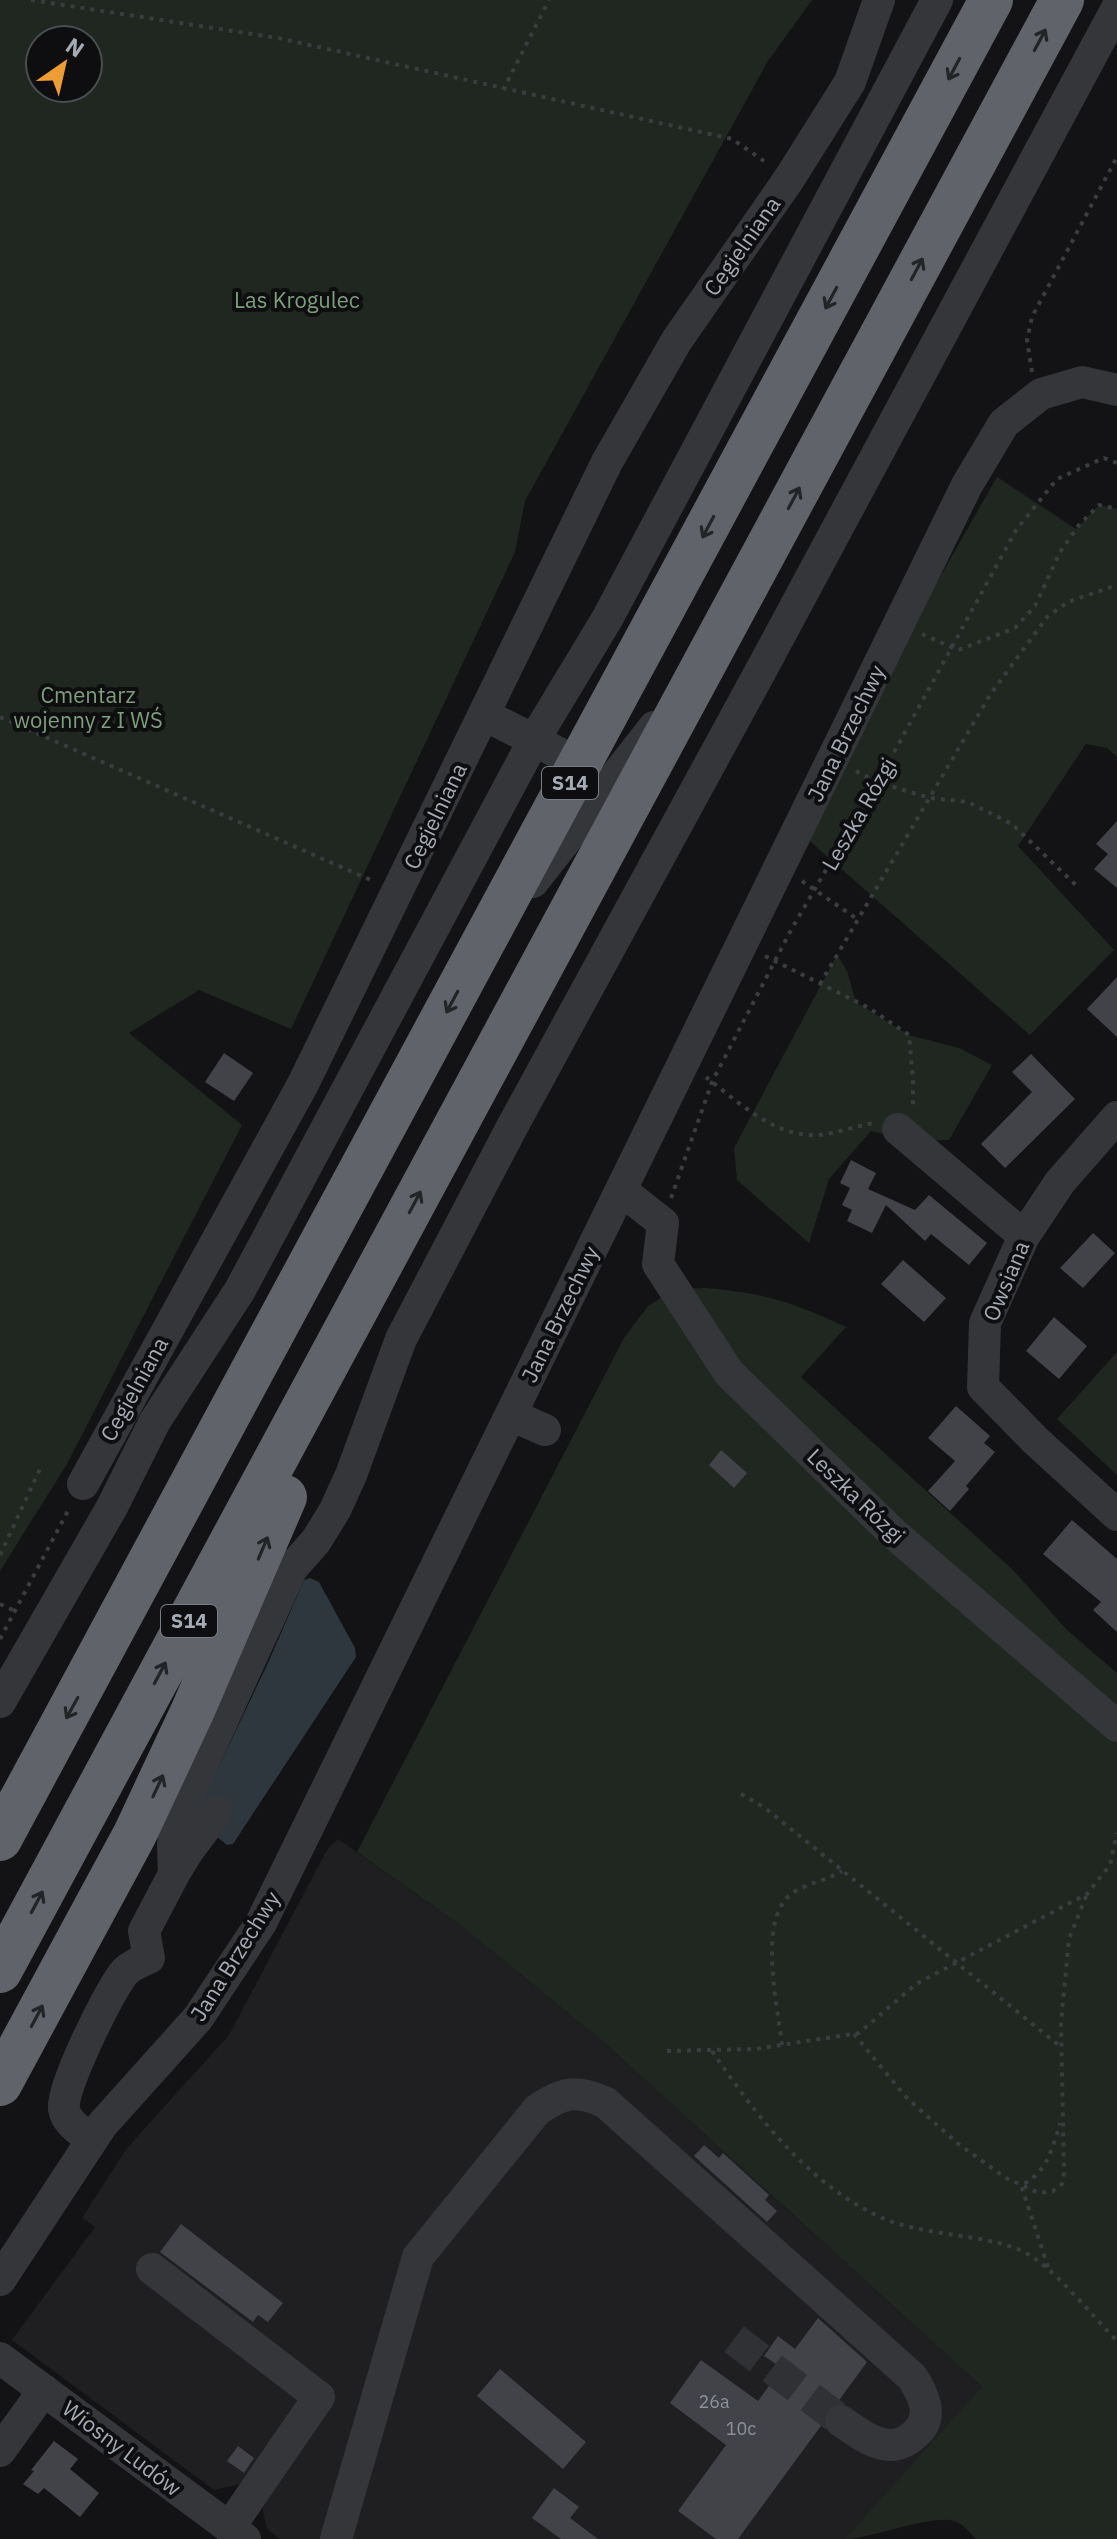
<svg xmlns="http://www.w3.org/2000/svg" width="1117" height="2539" viewBox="0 0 1117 2539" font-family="'IBM Plex Sans',sans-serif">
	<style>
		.built { fill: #1f1f22 }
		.green { fill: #1f2720; fill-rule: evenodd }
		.water { fill: #2d373d }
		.building { fill: #424348 }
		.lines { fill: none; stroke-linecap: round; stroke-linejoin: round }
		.minor-tunnel { stroke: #303135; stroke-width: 32; stroke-dasharray: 32 16; stroke-linecap: butt }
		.path { stroke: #3a3d40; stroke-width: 4; stroke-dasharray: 4 6; stroke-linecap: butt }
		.minor { stroke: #34363a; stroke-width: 32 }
		.highway { stroke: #60646a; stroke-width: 44 }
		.oneway { stroke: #222426 }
		.labels { text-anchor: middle; stroke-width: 8; stroke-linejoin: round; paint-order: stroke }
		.number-label { font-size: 18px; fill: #8c919a }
		.shield { fill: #0e0e10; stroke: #787c84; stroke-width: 2 }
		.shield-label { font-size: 20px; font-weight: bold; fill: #a5abb5 }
		.street-label { font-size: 22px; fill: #a5abb5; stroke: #0e0e10 }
		.park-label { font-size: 22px; fill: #7d9f7c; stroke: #0e0e10 }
	</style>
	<rect width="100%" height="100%" fill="#131315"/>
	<path class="built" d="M338 1839 464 1928 607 2045 983 2388 846 2539H280L267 2529 261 2502 241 2484 214 2490 12 2340 95 2227 82 2218 127 2148 229 2035 328 1848Z"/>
	<path class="green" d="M0 0H812L768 61 525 501 515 552 291 1029 199 990 129 1033 242 1125 67 1464 0 1571ZM40 40H88V88H40Z
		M997 477 1076 529 1099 505 1117 509V757L1107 748 1086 744 1018 846 1114 950 1030 1035 796 829Z
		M837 955 847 971 856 1002 909 1035 959 1048 992 1065 949 1140 912 1141 871 1131 829 1179 809 1243 737 1180 734 1148Z
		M706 1288C764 1293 793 1302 846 1327L801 1377 1013 1570 1067 1630 1117 1673V2539H976C971 2534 964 2525 957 2522 938 2512 870 2539 845 2539L982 2387 607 2045 464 1928 357 1852 624 1338 648 1306 675 1289Z
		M1117 1352V1475L1057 1419Z"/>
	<path class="water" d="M310 1578 319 1582 355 1648 356 1657 233 1844 227 1845 194 1818 268 1663 304 1580Z"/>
	<path class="building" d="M1117 821V888L1094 869 1108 854 1096 844Z
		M1117 977V1037L1087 1009Z
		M224 1053 253 1073 234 1101 205 1082Z
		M1031 1054 1075 1099 1005 1168 981 1144 1032 1092 1012 1072Z
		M851 1160 876 1173 868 1189 915 1210 929 1195 987 1243 969 1265 931 1234 925 1241 886 1205 872 1233 847 1221 852 1210 842 1205 850 1188 840 1183Z
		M1093 1233 1115 1253 1083 1288 1060 1268Z
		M903 1260 946 1298 924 1322 881 1284Z
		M1054 1317 1087 1346 1059 1379 1026 1351Z
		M956 1406 990 1436 984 1443 995 1452 966 1486 969 1489 950 1511 928 1491 955 1461 928 1438Z
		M721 1450 747 1473 734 1488 709 1465Z
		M1072 1520 1117 1559V1632L1093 1610 1101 1602 1043 1554Z
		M704 2145 719 2158 723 2153 769 2195 765 2200 777 2211 767 2222 694 2156Z
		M181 2224 283 2303 268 2322 258 2315 253 2322 160 2252Z
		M818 2318 867 2362 837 2403 826 2410 823 2423 738 2539H716L678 2511 726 2445 670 2403 701 2360 758 2401 782 2368 764 2356 778 2336 795 2349Z
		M500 2369 586 2442 563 2469 477 2396Z
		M54 2441 78 2459 70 2469 99 2493 80 2517 44 2488 38 2494 23 2484 34 2471 31 2470Z
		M238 2446 254 2458 244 2473 227 2461Z
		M554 2488 579 2507 570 2518 598 2539H561L532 2518Z"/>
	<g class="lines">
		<path class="minor-tunnel" d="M734 2339 841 2421"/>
		<path class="path" d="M31 0 278 38 732 139 767 163
			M503 90 549 0
			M1032 372 1027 340 1032 317 1117 157
			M922 634 958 650 1015 628 1035 606 1060 552 1079 525 1099 505 1117 509
			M0 717 373 881
			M856 771 877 782 930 798 968 802 1012 824 1079 888
			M802 881 857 919
			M765 956 869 1008 909 1035 913 1080V1109
			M820 984 990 695 1047 617 1068 602 1117 585
			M706 1077C738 1102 775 1138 819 1135 837 1133 856 1126 874 1123
			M671 1198 712 1082 791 930 886 767 1016 530 1057 479 1104 458 1117 463
			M0 1555 40 1469
			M0 1604 15 1611
			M0 1639 70 1507
			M741 1794 765 1808 1061 2047
			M854 2034 906 2097 957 2143 1006 2178 1039 2193 1053 2191 1062 2184 1064 2173 1061 2023 1069 1939 1087 1894
			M782 2045C778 2007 757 1921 791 1894 806 1883 826 1881 842 1871
			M667 2051 755 2049 859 2033 916 1984 1087 1894 1110 1865 1117 1833
			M712 2051C756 2115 806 2182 878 2216 923 2237 975 2232 1020 2250 1052 2264 1091 2315 1117 2341
			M1048 2267 1021 2185C1046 2174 1053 2148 1060 2123"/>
		<path class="minor" d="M485 715 580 764
			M533 882 654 727
			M1117 1117 1060 1182 1024 1236 985 1323 983 1387 1036 1441 1117 1515
			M898 1129 1024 1236
			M621 1190 663 1223 658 1264 729 1373 893 1533 1117 1726
			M511 1415 545 1430
			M83 1484 303 1084 607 462 677 340 789 179 850 82 879 0
			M0 1702 112 1507 155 1421 240 1290 534 740 607 619 937 0
			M174 1874 188 1851 218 1811
			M92 2140C82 2132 66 2123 64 2109 61 2087 108 1995 123 1974 128 1967 140 1962 149 1958L144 1931 174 1874 173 1846 175 1824 292 1568 316 1541 335 1510 351 1475 401 1339 512 1127 759 674 1117 8
			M152 2269 319 2397 229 2528
			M0 2280 102 2125 198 2018 261 1923 967 485 1004 423 1041 394 1082 382 1117 390
			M0 2358 245 2539
			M0 2451 44 2390
			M336 2539 418 2257 537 2110C563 2092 577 2089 606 2103L912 2377C923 2394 935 2417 915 2434 909 2440 901 2444 893 2445 873 2446 856 2431 841 2421"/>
		<path class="highway" d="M0 1839 991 0
			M0 1971 1062 0
			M0 2084 135 1834 193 1710 285 1497"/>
	</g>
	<defs><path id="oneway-shaft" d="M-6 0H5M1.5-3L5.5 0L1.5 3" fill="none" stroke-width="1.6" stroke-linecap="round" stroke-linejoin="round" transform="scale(2)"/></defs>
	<g class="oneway">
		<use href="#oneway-shaft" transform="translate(1040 40) rotate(-62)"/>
		<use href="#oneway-shaft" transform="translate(954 69) rotate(118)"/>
		<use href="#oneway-shaft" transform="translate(917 269) rotate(-62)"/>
		<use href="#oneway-shaft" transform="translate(831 298) rotate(118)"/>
		<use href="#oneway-shaft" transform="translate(794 498) rotate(-62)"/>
		<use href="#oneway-shaft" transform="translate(708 527) rotate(118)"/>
		<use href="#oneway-shaft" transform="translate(452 1002) rotate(118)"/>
		<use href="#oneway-shaft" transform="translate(415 1202) rotate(-62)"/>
		<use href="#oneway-shaft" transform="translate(263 1548) rotate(-67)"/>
		<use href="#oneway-shaft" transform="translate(160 1673) rotate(-62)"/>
		<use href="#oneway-shaft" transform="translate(72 1708) rotate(119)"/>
		<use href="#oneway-shaft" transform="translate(158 1786) rotate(-65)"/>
		<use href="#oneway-shaft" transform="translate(37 1902) rotate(-62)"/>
		<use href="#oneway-shaft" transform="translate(37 2016) rotate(-62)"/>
	</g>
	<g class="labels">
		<g class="number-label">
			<text x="714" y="2408">26a</text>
			<text x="741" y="2435">10c</text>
		</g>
		<g class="shield">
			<rect x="542" y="767" width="56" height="32" rx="6"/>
			<rect x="161" y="1605" width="56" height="32" rx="6"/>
		</g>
		<g class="shield-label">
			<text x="570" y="790">S14</text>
			<text x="189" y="1628">S14</text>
		</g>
		<g class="street-label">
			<text transform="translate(742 246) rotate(-55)" y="8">Cegielniana</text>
			<text transform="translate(846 733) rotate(-64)" y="8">Jana Brzechwy</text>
			<text transform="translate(859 814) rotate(-60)" y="8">Leszka Rózgi</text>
			<text transform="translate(435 816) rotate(-64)" y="8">Cegielniana</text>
			<text transform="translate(1006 1281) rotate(-67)" y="8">Owsiana</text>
			<text transform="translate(560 1314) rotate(-64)" y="8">Jana Brzechwy</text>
			<text transform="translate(134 1389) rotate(-61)" y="8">Cegielniana</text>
			<text transform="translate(856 1496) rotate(44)" y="8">Leszka Rózgi</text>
			<text transform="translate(235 1956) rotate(-58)" y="8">Jana Brzechwy</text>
			<text transform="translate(122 2448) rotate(37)" y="8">Wiosny Ludów</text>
		</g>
		<g class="park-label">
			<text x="297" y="308">Las Krogulec</text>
			<text x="88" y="703">Cmentarz<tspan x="88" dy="25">wojenny z I WŚ</tspan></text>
		</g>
	</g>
	<g transform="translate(64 64) rotate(34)"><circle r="38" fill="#0e0e10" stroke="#4a4d52" stroke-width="2"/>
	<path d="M0-6L14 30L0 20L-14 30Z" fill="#ec9d34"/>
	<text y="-12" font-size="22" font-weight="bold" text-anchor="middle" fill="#a5abb5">N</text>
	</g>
</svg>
